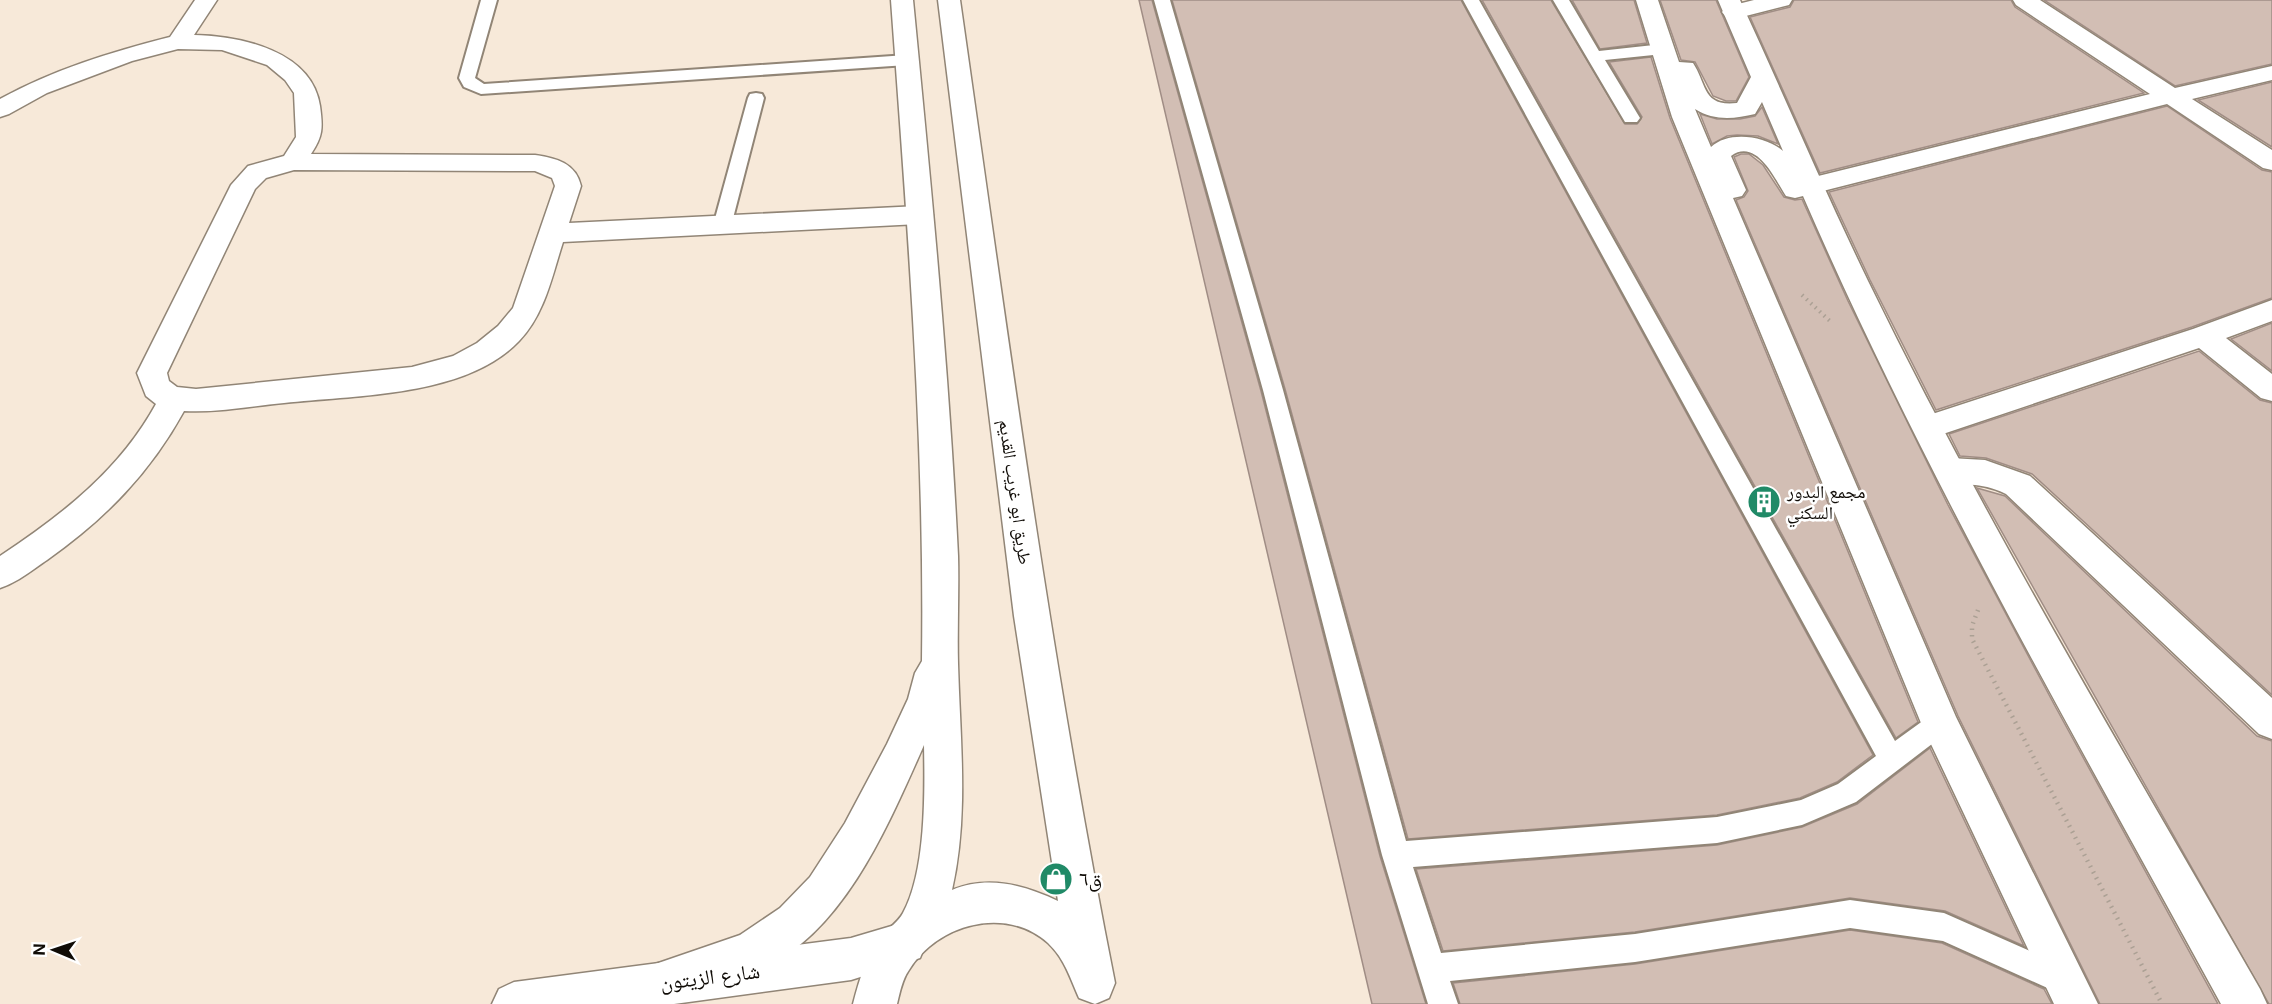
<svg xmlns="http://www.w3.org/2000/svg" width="2272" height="1004" viewBox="0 0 2272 1004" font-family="Inter,'Noto Naskh Arabic',sans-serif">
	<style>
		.building { fill: #d2beb4; stroke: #a08d85; stroke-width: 1.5 }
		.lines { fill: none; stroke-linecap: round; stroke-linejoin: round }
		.lane-casing { stroke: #918576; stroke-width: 4 }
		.street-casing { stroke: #918576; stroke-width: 3 }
		.secondary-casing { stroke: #918576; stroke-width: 3 }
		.highway-casing { stroke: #918576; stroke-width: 3 }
		.path-far1 { stroke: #aba094; stroke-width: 4; stroke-dasharray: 1.5 4.5; stroke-linecap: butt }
		.path { stroke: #aba094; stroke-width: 4.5; stroke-dasharray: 1.5 5; stroke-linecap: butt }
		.lane { fill: #fff; fill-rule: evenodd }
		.street { fill: #fff; fill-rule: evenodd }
		.secondary { fill: #fff; fill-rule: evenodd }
		.highway { fill: #fff; fill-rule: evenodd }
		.labels { text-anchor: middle; stroke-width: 5; stroke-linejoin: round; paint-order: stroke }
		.street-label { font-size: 18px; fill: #100c07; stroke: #fff }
		.poi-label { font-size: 18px; fill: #100c07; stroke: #fff; text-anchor: start }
		.near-poi-label { font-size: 21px; fill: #100c07; stroke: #fff; text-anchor: start }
		.near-street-label { font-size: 21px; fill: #100c07; stroke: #fff }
	</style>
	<rect width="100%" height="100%" fill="#f7e9d9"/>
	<path class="building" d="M1139 0H1152L1261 391 1380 856 1426 1004H1372Z
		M1172 0H1461L1873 755 1837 782 1800 798 1717 815 1408 839 1285 389Z
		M1482 0H1551L1625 124H1637L1642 117 1609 62 1651 57 1670 118 1918 722 1896 738Z
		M1572 0H1634L1647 43 1600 49Z
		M1660 0H1716L1749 77 1736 101H1726L1713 96 1695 62 1681 60Z
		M1794 0H2011L2015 7 2144 93 1820 173 1750 17 1790 7Z
		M2044 0H2272V64L2175 86Z
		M2272 82V147L2198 100Z
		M2167 106 2262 170 2272 172V298L2192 327 1936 410 1870 280 1829 192Z
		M1762 107 1778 144 1758 136 1737 135 1727 136 1712 144 1700 114 1717 119H1740L1755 116Z
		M1741 154H1749L1763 165 1784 197 1795 200 1802 199 1848 301 1948 505 2055 706 2218 1004H2100L1958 716 1736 200 1744 197 1748 191 1734 157Z
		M2272 323V371L2231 339Z
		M2199 351 2260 400 2272 403V695L2032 474 1986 458 1960 456 1949 434Z
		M1977 488 2005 496 2257 736 2272 741V1004H2269Z
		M1930 748 2024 946 1945 911 1850 898 1635 932 1443 951 1416 869 1717 845 1802 827 1857 804Z
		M1850 930 1942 943 2044 989 2052 1004H1460L1453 983 1635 964Z"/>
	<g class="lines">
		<defs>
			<path id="lane" d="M481 0H497L475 78 484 84 907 55 915 60 907 65 481 94 464 87 459 78Z
				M1154 0H1170L1283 390 1406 841 1717 817 1801 800 1838 784 1876 756 1463 0H1479L1895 741 1931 715 1940 712 1949 715 1953 723 1949 731 1856 802 1802 825 1717 843 1413 867 1441 953 1635 934 1850 900 1944 913 2073 970 2078 980 2073 990 2063 995 1943 941 1850 928 1635 962 1450 981 1458 1004H1428L1382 855 1263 390Z
				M1553 0H1569L1599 51 1663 44 1671 49 1663 54 1605 60 1640 118 1637 122H1625Z
				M756 93 762 94 764 98 731 226 729 230H715L713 226 748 98 750 94Z"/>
			<path id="street" d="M195 0H217L194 35C241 36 312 51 320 106 323 128 323 136 311 154L535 155C556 158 576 163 581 186L569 223 919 206 929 209 933 215 929 221 919 224 563 242C552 276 545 314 519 341 466 397 356 395 284 403 252 406 216 413 184 411 150 473 105 519 47 560 32 570 18 582 0 588V556C62 515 120 470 156 404L146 396 137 373 231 185 248 166 284 156 296 137 294 93 285 80 267 65 222 50 178 49 132 61 47 93 9 114 0 117V99C53 70 111 52 170 37ZM294 170 535 171 552 178 555 186 513 308 498 326 477 343 453 356 412 367 196 389 177 387 169 381 167 373 255 189 266 178Z
				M1754 0H1792L1789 5 1734 19 1726 17 1722 12 1726 7Z
				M2013 0H2040L2175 88 2272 66V80L2192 99 2272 150V170L2263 168 2167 104 1811 194 1802 192 1798 186 1802 180 2150 94 2016 5Z
				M2272 300V321L2226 338 2272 374V401L2261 398 2199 348 1928 439 1917 435 1912 427 1917 419 2193 329Z
				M1950 458 1985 460 2030 476 2272 698V739L2259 734 2006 494C1978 480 1964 488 1939 480L1934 471 1939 462Z"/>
			<path id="secondary" d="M1636 0H1658L1679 62 1693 63C1707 84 1702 107 1737 103L1751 77 1718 0H1740C1783 93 1823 188 1868 281 1986 524 2126 755 2260 989L2267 1004H2221C2076 738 1924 475 1803 196L1795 198 1786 196C1776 181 1757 137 1731 156L1746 190 1742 196 1733 198 1956 717 2098 1004H2054L1921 723 1672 117ZM1762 102 1783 151C1766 136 1729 130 1711 147L1695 109C1714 121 1734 119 1755 114Z
				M905 922 920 928 926 943 920 958 851 980 674 1004H492L499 989 514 982 851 938Z"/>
			<path id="highway" d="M891 0H913C931 185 949 370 958 556 959 592 957 628 958 664 960 740 969 815 952 890 988 875 1024 885 1058 901L1014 616 938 0H960C1007 329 1050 657 1115 983L1109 998 1095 1004 1079 998C1070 978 1065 959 1048 943 1006 905 937 924 909 970 902 980 900 992 897 1004H853C859 981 866 956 881 936 888 929 899 921 903 913 926 871 925 793 924 745 889 823 846 929 764 968 731 983 694 992 660 1004H647L638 1000 632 985 638 970 740 935 780 908 810 877 845 823 887 744 908 699 915 673 922 661C925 440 907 220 891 0Z"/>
		</defs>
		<use href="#lane" class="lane-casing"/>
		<use href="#street" class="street-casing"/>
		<use href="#secondary" class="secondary-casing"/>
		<use href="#highway" class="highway-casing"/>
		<path class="path-far1" d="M1802 295 1832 323"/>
		<path class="path" d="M1978 610 1972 626V639L2162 1004"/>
		<use href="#lane" class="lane"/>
		<use href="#street" class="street"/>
		<use href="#secondary" class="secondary"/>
		<use href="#highway" class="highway"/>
	</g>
	<defs>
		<symbol id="building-disc" viewBox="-11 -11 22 22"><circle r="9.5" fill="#208a67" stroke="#fff"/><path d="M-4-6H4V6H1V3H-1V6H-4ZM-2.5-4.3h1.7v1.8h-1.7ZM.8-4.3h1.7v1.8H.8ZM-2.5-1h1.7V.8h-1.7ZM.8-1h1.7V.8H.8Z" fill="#fff"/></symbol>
		<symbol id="shop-disc" viewBox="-11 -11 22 22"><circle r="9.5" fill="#208a67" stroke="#fff"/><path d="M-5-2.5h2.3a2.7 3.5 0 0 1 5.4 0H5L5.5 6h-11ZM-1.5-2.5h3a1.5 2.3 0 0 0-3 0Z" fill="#fff"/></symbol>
	</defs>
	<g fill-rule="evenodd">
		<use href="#building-disc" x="1745" y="483" width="38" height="38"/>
		<use href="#shop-disc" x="1037" y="860" width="38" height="38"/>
	</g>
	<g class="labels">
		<g class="street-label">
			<text transform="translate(1015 492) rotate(82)" y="6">طريق ابو غريب القديم</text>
		</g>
		<g class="poi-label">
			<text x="1787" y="498">مجمع البدور<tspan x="1787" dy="21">السكني</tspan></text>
		</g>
		<g class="near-poi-label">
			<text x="1079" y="886">ق٦</text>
		</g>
		<g class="near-street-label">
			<text transform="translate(710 977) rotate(-7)" y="7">شارع الزيتون</text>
		</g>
	</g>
	<g transform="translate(54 950) rotate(272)" stroke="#ffffff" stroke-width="4.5" paint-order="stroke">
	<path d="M0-4.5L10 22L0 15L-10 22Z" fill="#100c07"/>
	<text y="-9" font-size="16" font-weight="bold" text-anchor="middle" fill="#100c07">N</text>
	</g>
</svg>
